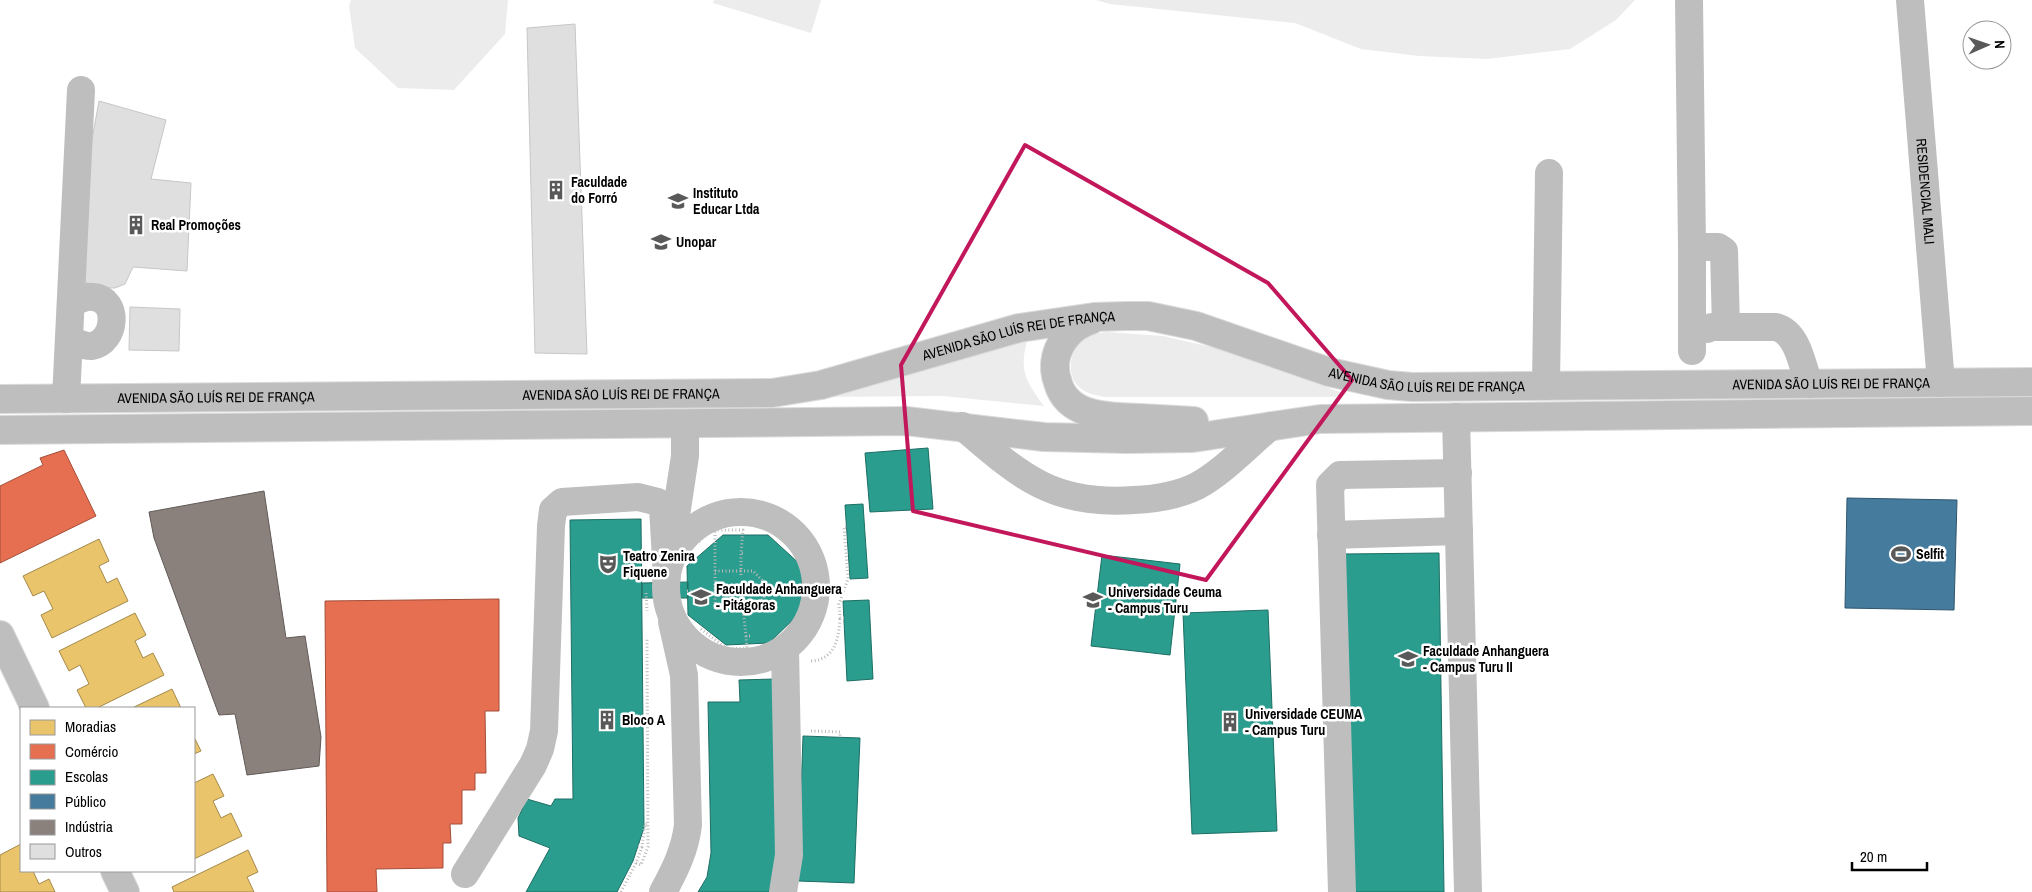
<svg xmlns="http://www.w3.org/2000/svg" width="2032" height="892" viewBox="0 0 2032 892" font-family="'Archivo Narrow',sans-serif">
	<style>
		.green { fill: #ececec }
		.homes { fill: #e9c46a; stroke: #a3894a }
		.shops { fill: #e76f51; stroke: #a24e39 }
		.schools { fill: #2a9d8f; stroke: #1d6e64 }
		.public { fill: #457b9d; stroke: #30566e }
		.industry { fill: #8a817c; stroke: #615a57 }
		.building { fill: #dfdfdf; stroke: #c7c7c7 }
		.lines { fill: none; stroke-linecap: round; stroke-linejoin: round }
		.major-casing { stroke: #dbdbdb; stroke-width: 30 }
		.path { stroke: #b9b9b9; stroke-width: 3; stroke-dasharray: 1 2.5; stroke-linecap: butt }
		.minor { stroke: #bebebe; stroke-width: 28 }
		.major { stroke: #bebebe; stroke-width: 28 }
		.marked { fill: none; stroke: #c2185b; stroke-width: 4; stroke-linejoin: round }
		.labels { text-anchor: middle; stroke-width: 5; stroke-linejoin: round; paint-order: stroke }
		.poi-label { font-size: 14px; font-weight: bold; fill: #000; stroke: #fff; text-anchor: start }
		.street-label { font-size: 14px; fill: #000; stroke: #fff }
	</style>
	<rect width="100%" height="100%" fill="#fff"/>
	<path class="green" d="M351 0H508L505 34 454 90 398 88 355 48 349 6Z
		M714 0H821L811 33 713 3Z
		M1096 0H1635L1616 20 1570 49 1487 59 1419 56 1361 49 1295 23 1110 4Z
		M1107 332 1163 336 1229 351 1345 394 1336 397H1104C1095 395 1087 394 1079 387 1064 373 1071 345 1088 336 1093 333 1101 333 1107 332Z
		M1028 337C1019 370 1024 379 1044 406L943 396 819 397Z"/>
	<path class="homes" d="M99 539 109 561 99 566 107 583 117 578 128 601 52 638 41 615 53 609 44 591 33 596 23 576Z
		M135 613 146 635 135 641 143 658 153 653 164 675 97 708H86L77 690 89 684 80 665 69 671 59 651Z
		M172 689 181 708H132Z
		M194 737 201 751 194 754Z
		M213 774 224 796 213 801 221 818 231 813 242 836 194 859V783Z
		M21 844V871H33L39 884 49 879 55 892H0V855Z
		M248 850 258 872 247 877 254 892H174L172 887Z"/>
	<path class="shops" d="M64 450 96 516 0 563V486L43 465 40 458Z
		M499 599V711H485L486 773H475V790H462V824H450L451 843H443V868L376 869 377 892H327L325 601Z"/>
	<path class="schools" d="M928 448 933 509 870 512 865 453Z
		M863 504 868 578 850 579 845 505Z
		M641 519 644 828 633 861 617 892H526L550 848 519 836 518 818 527 799 551 806 555 799H573L570 520Z
		M723 535H768L802 566V611L769 643 726 645 688 615 687 566Z
		M1439 553 1444 892H1349L1344 554Z
		M1102 555 1180 564 1170 655 1091 646Z
		M688 582V598H642V583Z
		M869 600 873 679 847 681 843 601Z
		M1268 610 1277 831 1192 834 1183 613Z
		M774 679 778 856 769 892H698L707 877 711 853 708 702H740L739 680Z
		M803 736 860 738 854 883 798 881Z"/>
	<path class="public" d="M1847 498 1957 500 1954 610 1845 608Z"/>
	<path class="industry" d="M264 491 286 638 305 636 321 737 319 766 247 775 235 714 219 715 154 538 149 512Z"/>
	<path class="building" d="M575 24 587 354 535 353 527 28Z
		M99 101 166 120 151 179 191 183 187 271 133 267 125 284 115 288H102L87 283 80 275 86 172Z
		M130 307 180 309 179 351 129 350Z"/>
	<g class="lines">
		<defs>
			<g id="major">
				<path d="M1091 320C1073 326 1061 338 1056 357 1054 366 1055 375 1058 383 1068 418 1111 417 1140 418 1158 419 1176 420 1194 421"/>
				<path id="s2" d="M0 399 772 393 821 385 1019 328 1094 317 1126 316H1148L1196 326 1329 372 1388 385 1412 387 2032 382"/>
				<path d="M0 430 906 421 1044 437 1126 439 1193 438 1320 419 2032 411"/>
				<path d="M0 635 35 708"/>
				<path d="M115 871 125 892"/>
			</g>
		</defs>
		<use href="#major" class="major-casing"/>
		<path class="path" d="M699 542 709 530H743L741 553 745 554
			M715 571H741V553
			M741 575V571H753L764 582 765 589
			M687 591 715 592V530
			M646 593 647 611
			M715 595V608L743 609
			M715 595 730 596V601L746 602
			M844 618H840L839 604 848 579 844 527H847
			M701 629 727 649 750 648
			M746 636 747 648
			M750 636H746L743 609 755 606 764 598 765 589H770
			M811 661C835 660 839 638 840 618
			M811 731 840 732V737
			M638 846 642 847 645 824H648
			M636 863 641 865 648 847 647 638
			M621 892 636 863 642 847"/>
		<g class="minor">
			<path d="M1689 0 1692 247"/>
			<path id="s1" d="M1910 0 1941 383"/>
			<path d="M1707 329 1712 327H1776C1798 333 1802 365 1809 384"/>
			<path d="M69 340C76 342 85 347 92 346 116 342 120 299 93 297 86 296 78 300 71 303"/>
			<path d="M1692 351V247H1718L1724 251 1726 327"/>
			<path d="M1546 386 1549 173"/>
			<path d="M66 399 81 90"/>
			<path d="M1456 417 1468 892"/>
			<path d="M962 426C1020 476 1053 506 1134 500 1156 499 1177 496 1197 486 1224 471 1247 446 1271 426"/>
			<circle cx="741" cy="587" r="75"/>
			<path d="M673 535 685 456V424"/>
			<path d="M1331 535 1459 531"/>
			<path d="M465 874 533 765 540 749 544 731 551 526 553 510 562 502 638 497 658 502 663 508 667 576"/>
			<path d="M663 892C675 870 685 850 688 825L684 675 672 622"/>
			<path d="M783 892 789 855 785 648"/>
			<path d="M1342 892 1330 485 1340 475 1458 473"/>
		</g>
		<use href="#major" class="major"/>
	</g>
	<path class="marked" d="M1025 145 1268 283 1352 380 1206 580 913 511 901 365Z"/>
	<defs>
		<symbol id="building-bare" viewBox="-9 -9 18 18"><path d="M-4-6H4V6H1V3H-1V6H-4ZM-2.5-4.3h1.7v1.8h-1.7ZM.8-4.3h1.7v1.8H.8ZM-2.5-1h1.7V.8h-1.7ZM.8-1h1.7V.8H.8Z" fill="#595959" stroke="#fff" stroke-width="2.5" paint-order="stroke"/></symbol>
		<symbol id="school-bare" viewBox="-9 -9 18 18"><path d="M0-5L7-2L0 1L-7-2ZM-4 1L0 2.5L4 1V4Q0 6-4 4Z" fill="#595959" stroke="#fff" stroke-width="2.5" paint-order="stroke"/></symbol>
		<symbol id="university-bare" viewBox="-9 -9 18 18"><path d="M0-5L7-2L0 1L-7-2ZM-4 1L0 2.5L4 1V4Q0 6-4 4Z" fill="#595959" stroke="#fff" stroke-width="2.5" paint-order="stroke"/></symbol>
		<symbol id="stadium-bare" viewBox="-9 -9 18 18"><path d="M0-5a6.5 5 0 1 0 0 10a6.5 5 0 1 0 0-10ZM-3.5-1.8h7v3.6h-7Z" fill="#595959" stroke="#fff" stroke-width="2.5" paint-order="stroke"/></symbol>
		<symbol id="theatre-bare" viewBox="-9 -9 18 18"><path d="M-5-5.5Q0-4 5-5.5V0Q5 5 0 6Q-5 5-5 0ZM-3.3-2.5H-1v1.5H-3.3ZM1-2.5H3.3v1.5H1ZM-2.8 1Q0 5.5 2.8 1Z" fill="#595959" stroke="#fff" stroke-width="2.5" paint-order="stroke"/></symbol>
	</defs>
	<g fill-rule="evenodd">
		<use href="#building-bare" x="542" y="176" width="28" height="28"/>
		<use href="#school-bare" x="664" y="187" width="28" height="28"/>
		<use href="#building-bare" x="122" y="211" width="28" height="28"/>
		<use href="#university-bare" x="647" y="228" width="28" height="28"/>
		<use href="#stadium-bare" x="1887" y="540" width="28" height="28"/>
		<use href="#theatre-bare" x="594" y="550" width="28" height="28"/>
		<use href="#university-bare" x="687" y="583" width="28" height="28"/>
		<use href="#university-bare" x="1079" y="586" width="28" height="28"/>
		<use href="#university-bare" x="1394" y="645" width="28" height="28"/>
		<use href="#building-bare" x="593" y="706" width="28" height="28"/>
		<use href="#building-bare" x="1216" y="708" width="28" height="28"/>
	</g>
	<g class="labels">
		<g class="poi-label">
			<text x="571" y="187">Faculdade<tspan x="571" dy="16">do Forró</tspan></text>
			<text x="693" y="198">Instituto<tspan x="693" dy="16">Educar Ltda</tspan></text>
			<text x="151" y="230">Real Promoções</text>
			<text x="676" y="247">Unopar</text>
			<text x="1916" y="559">Selfit</text>
			<text x="623" y="561">Teatro Zenira<tspan x="623" dy="16">Fiquene</tspan></text>
			<text x="716" y="594">Faculdade Anhanguera<tspan x="716" dy="16">- Pitágoras</tspan></text>
			<text x="1108" y="597">Universidade Ceuma<tspan x="1108" dy="16">- Campus Turu</tspan></text>
			<text x="1423" y="656">Faculdade Anhanguera<tspan x="1423" dy="16">- Campus Turu II</tspan></text>
			<text x="1245" y="719">Universidade CEUMA<tspan x="1245" dy="16">- Campus Turu</tspan></text>
			<text x="622" y="725">Bloco A</text>
		</g>
		<g class="street-label">
			<text dy="5" stroke="none"><textPath href="#s1" startOffset="192">RESIDENCIAL MALI</textPath></text>
			<text dy="5" stroke="none"><textPath href="#s2" startOffset="1026">AVENIDA SÃO LUÍS REI DE FRANÇA</textPath></text>
			<text dy="5" stroke="none"><textPath href="#s2" startOffset="1446">AVENIDA SÃO LUÍS REI DE FRANÇA</textPath></text>
			<text dy="5" stroke="none"><textPath href="#s2" startOffset="1851">AVENIDA SÃO LUÍS REI DE FRANÇA</textPath></text>
			<text dy="5" stroke="none"><textPath href="#s2" startOffset="621">AVENIDA SÃO LUÍS REI DE FRANÇA</textPath></text>
			<text dy="5" stroke="none"><textPath href="#s2" startOffset="216">AVENIDA SÃO LUÍS REI DE FRANÇA</textPath></text>
		</g>
	</g>
	<rect x="20" y="707" width="175" height="165" fill="#ffffff" stroke="#999999"/>
	<rect x="30" y="720" width="25" height="15" fill="#e9c46a" stroke="#999999"/>
	<text x="65" y="732" font-size="15" fill="#000000">Moradias</text>
	<rect x="30" y="744" width="25" height="15" fill="#e76f51" stroke="#999999"/>
	<text x="65" y="757" font-size="15" fill="#000000">Comércio</text>
	<rect x="30" y="770" width="25" height="15" fill="#2a9d8f" stroke="#999999"/>
	<text x="65" y="782" font-size="15" fill="#000000">Escolas</text>
	<rect x="30" y="794" width="25" height="15" fill="#457b9d" stroke="#999999"/>
	<text x="65" y="807" font-size="15" fill="#000000">Público</text>
	<rect x="30" y="820" width="25" height="15" fill="#8a817c" stroke="#999999"/>
	<text x="65" y="832" font-size="15" fill="#000000">Indústria</text>
	<rect x="30" y="844" width="25" height="15" fill="#dfdfdf" stroke="#999999"/>
	<text x="65" y="857" font-size="15" fill="#000000">Outros</text>
	<g transform="translate(1987 45) rotate(88)"><circle r="24" fill="#ffffff" stroke="#999999"/>
	<path d="M0-4L9 19L0 12L-9 19Z" fill="#595959"/>
	<text y="-8" font-size="14" font-weight="bold" text-anchor="middle" fill="#000000">N</text>
	</g>
	<path d="M1852 862v8h75v-8" fill="none" stroke="#000000" stroke-width="2.5"/>
	<text x="1860" y="862" font-size="15" fill="#000000" stroke="#ffffff" stroke-width="4" paint-order="stroke">20 m</text>
</svg>
